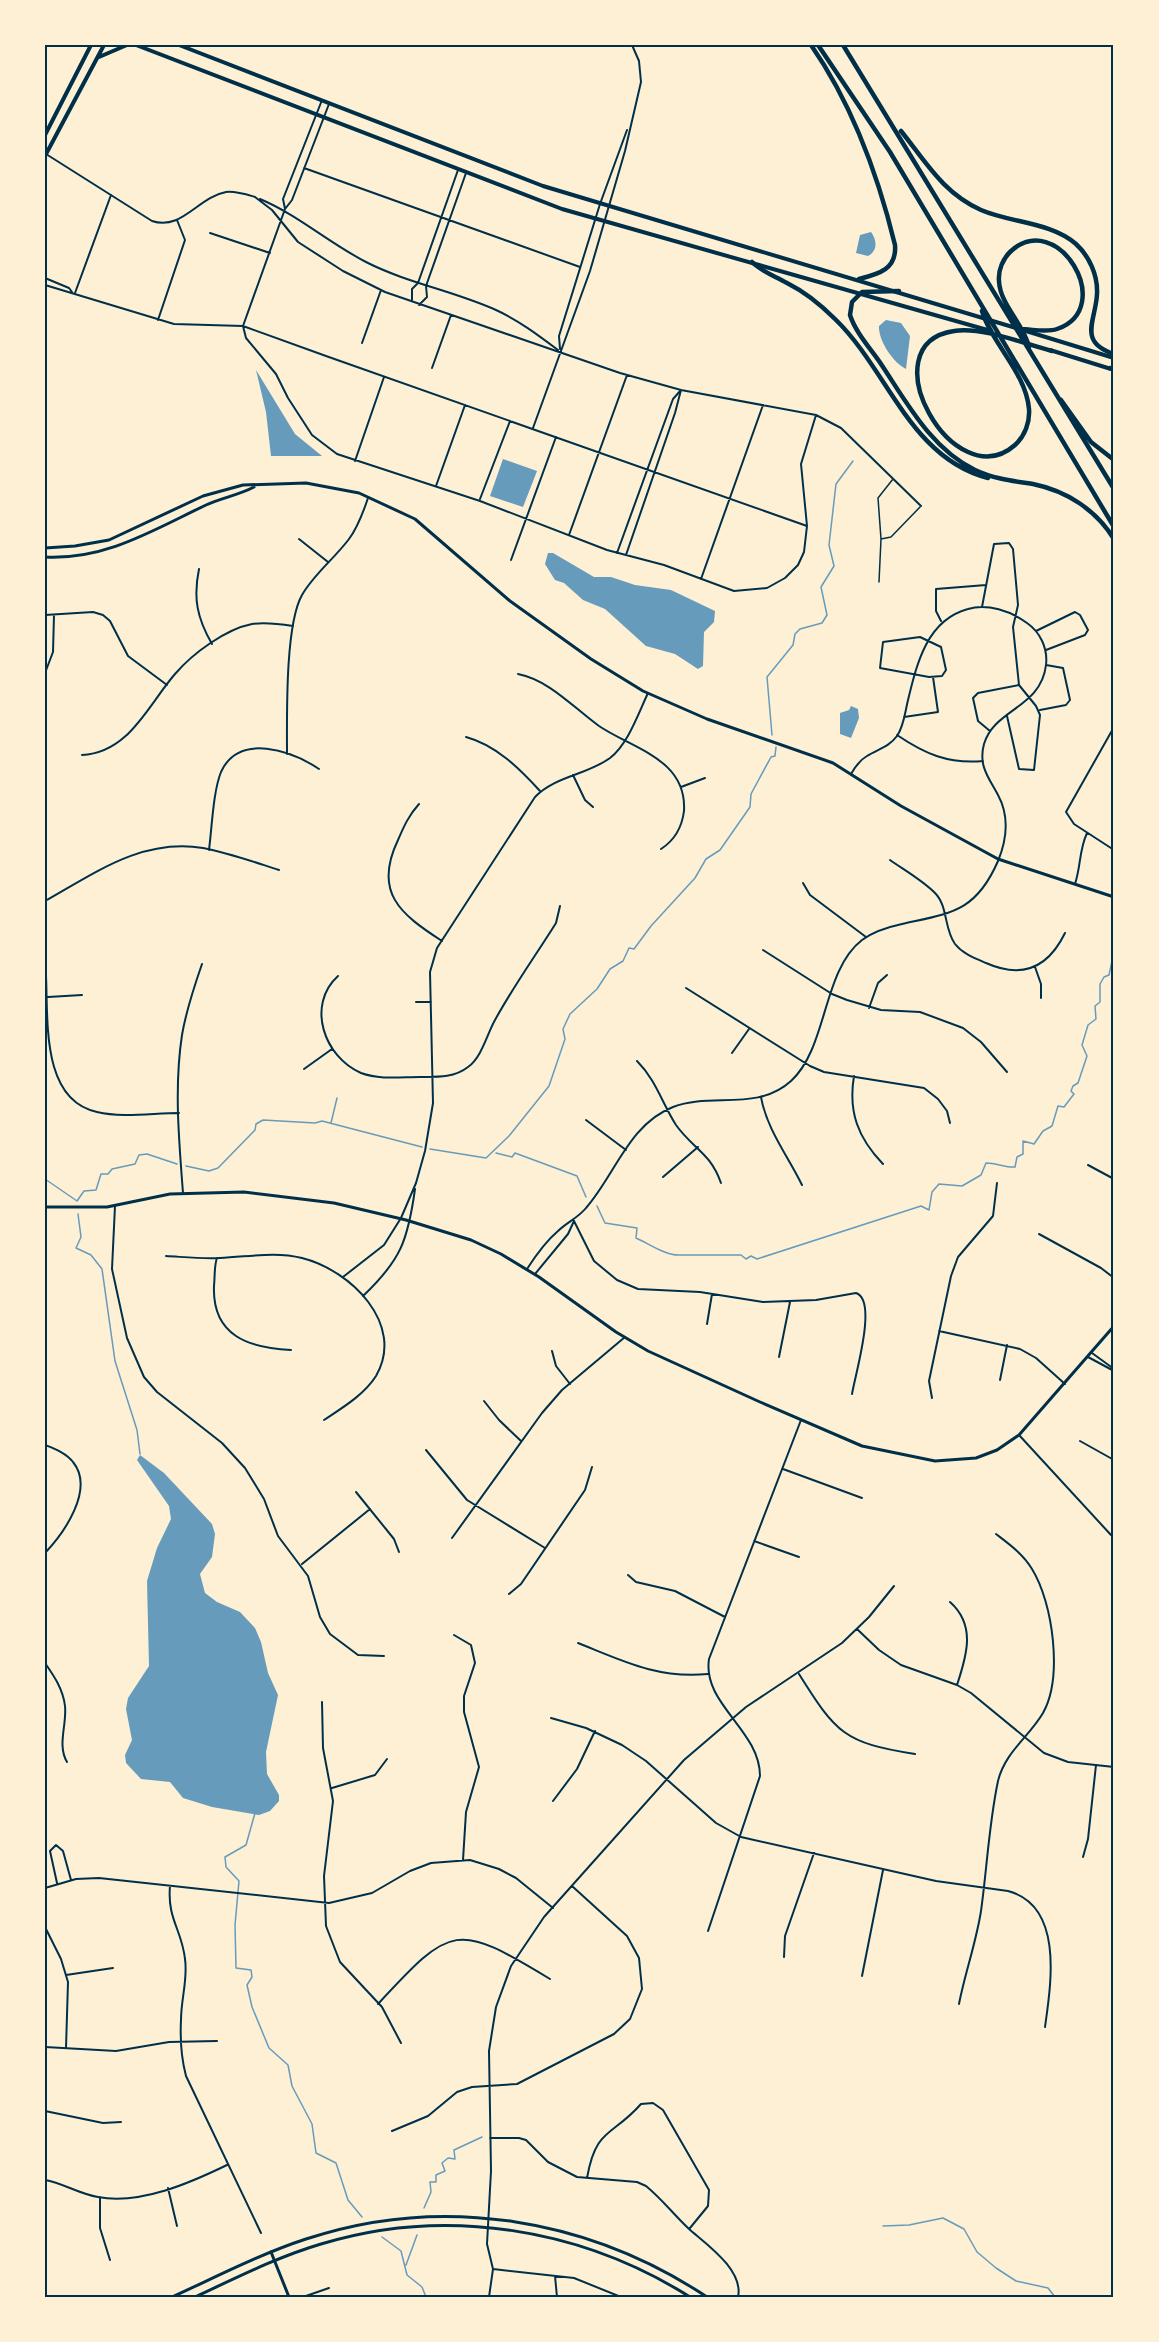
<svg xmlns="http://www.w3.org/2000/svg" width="1159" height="2342" viewBox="0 0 1159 2342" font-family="Bitter,serif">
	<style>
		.water { fill: #669bbc }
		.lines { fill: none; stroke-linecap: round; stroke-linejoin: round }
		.stream { stroke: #669bbc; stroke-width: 1.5 }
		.service { stroke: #003049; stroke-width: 1.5 }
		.minor { stroke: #003049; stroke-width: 2 }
		.tertiary { stroke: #003049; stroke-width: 3 }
		.secondary { stroke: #003049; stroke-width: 3 }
		.primary { stroke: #003049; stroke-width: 4 }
		.motorway { stroke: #003049; stroke-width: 4.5 }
		.neatline { fill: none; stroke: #003049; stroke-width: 2 }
	</style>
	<rect width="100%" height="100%" fill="#fdf0d5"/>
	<path class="water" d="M871 232C877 240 878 251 868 256L856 253 860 235Z
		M886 320 901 323 910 336 906 369C893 363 878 340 879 326Z
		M256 370 295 434 322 456H271L266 412Z
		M503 459 537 471 523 507 490 496Z
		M548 553H553L594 577H611L635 585 671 590 715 611 714 622 704 632 703 666 698 669 675 654 646 646 605 609 583 600 564 583 555 580 545 564Z
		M851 706 858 709 859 718 851 738 840 734V713L849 710Z
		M140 1455 164 1473 212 1524 215 1534 212 1557 200 1574 205 1593 217 1602 240 1612 255 1628 261 1642 268 1673 278 1695 266 1752 267 1774 279 1795V1801L270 1811 259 1815 212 1807 183 1798 170 1782 141 1779 126 1763 125 1755 132 1740 126 1709 128 1698 149 1666 147 1581 157 1548 171 1519 169 1506 137 1460Z"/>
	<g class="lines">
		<path class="stream" d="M772 735 767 677 793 645 795 634 800 629 822 623 827 615 821 587 834 566 829 545 836 484 853 461
			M331 1123 337 1098
			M430 1149 486 1158 509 1136 549 1086 565 1039 563 1029 570 1014 597 989 610 969 623 961 629 948 634 949 651 926 695 878 706 859 720 850 750 807 751 794 771 757 775 756 776 747
			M496 1153 512 1157 515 1153 577 1176 586 1197
			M186 1166 209 1171 218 1168 255 1130 256 1124 263 1120 315 1123 322 1121 422 1147
			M45 1179 77 1201 84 1191 96 1190 101 1174H108L112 1169 135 1164 139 1155 147 1154 177 1164
			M597 1206 605 1223 637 1228 636 1238C648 1243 666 1256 680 1255 699 1255 720 1255 741 1255L746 1259 751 1256 757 1259 921 1206 929 1210 932 1192 939 1184 962 1186 981 1175 986 1163C997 1163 1006 1168 1015 1167L1017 1157 1023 1154V1141L1034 1144 1043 1131 1052 1126 1058 1106 1064 1107 1074 1094 1071 1091 1073 1086 1078 1083 1087 1056 1082 1045 1088 1025 1096 1019 1095 1006 1100 1002V984L1104 977 1109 975 1114 952
			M78 1214 81 1237 76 1248 91 1255 102 1269 115 1361 137 1430 140 1454
			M255 1813 246 1845 225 1857 226 1867 239 1881 235 1925 236 1968 251 1970 252 1977 247 1985 252 2007 269 2048 288 2065 292 2086 312 2124 316 2153 336 2163 348 2200 362 2217
			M424 2208 431 2192 430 2182H436V2175L445 2171 442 2163 448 2158 455 2159 454 2150 482 2137
			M883 2226 909 2225 943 2218 964 2229 977 2252 996 2268 1016 2281 1048 2288 1055 2297
			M382 2237 401 2251 407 2275 422 2287 426 2297
			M406 2265 417 2235"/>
		<path class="service" d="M881 539 891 537 920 507
			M879 582 881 539 878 498 893 479"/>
		<path class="minor" d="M329 104 292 200 285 209 243 326 246 338 276 374 288 398 312 435 337 454 480 501 607 550 664 565 734 591 767 588 785 578 798 565 804 552 807 526 801 464 816 415
			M46 154 152 221C182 231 198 197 226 192 236 191 245 194 255 197
			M304 168 580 267
			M255 197 272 210 298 242 343 271 385 292 620 373 681 390 816 415 841 428 921 506
			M260 199C298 215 329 243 366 262 407 283 454 291 496 310 518 320 538 335 558 350
			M285 209 283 199 322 100
			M210 233 270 253
			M45 278 69 288 72 292
			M45 285 174 324 243 326 326 356 807 526
			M75 293 111 195
			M412 300V289L418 283 458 170
			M419 305 427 297 426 286 466 173
			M158 320 185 240 177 220
			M362 343 381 290
			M560 349 559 336 600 204 627 130
			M432 368 451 315
			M533 428 590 271 625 151 641 82 639 61 632 45
			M355 461 384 377
			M436 486 465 405
			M480 499 510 421
			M569 535 627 375
			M299 539 328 562
			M617 553 673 399 681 390
			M626 555 675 413 681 390
			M511 560 556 437
			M199 569C193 598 197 618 212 644
			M701 579 763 405
			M982 607 994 544 1009 543 1013 549 1018 605 1013 627 1019 685 1036 706 1040 715 1034 770 1019 769 1007 716
			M45 615 93 612 103 615 110 621 128 656 167 685
			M941 621 936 611V589L986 585
			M1036 631 1075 612 1080 615 1088 630 1085 635 1046 650
			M920 637 941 647 946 670 942 676 929 677 880 668 883 642Z
			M45 673 53 652 54 615
			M518 674C549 680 574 708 599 726 633 749 687 759 684 811 682 827 675 840 661 849
			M1040 710 1066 705 1070 700 1063 668 1046 665
			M904 717 938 712 933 677
			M1114 727 1066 812 1074 824 1114 850
			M990 731 978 721 973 698 978 693 1019 685
			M897 735C925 754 948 764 983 761
			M466 737C496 745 520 769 540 791
			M287 754C287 717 285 625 302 595 314 574 334 559 349 539 358 527 363 513 368 498
			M82 755C129 753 148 705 175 674 193 653 226 629 252 624 266 622 280 624 293 626
			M573 775 585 800 593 807
			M681 787 705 778
			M419 804C409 815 404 826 398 840 373 892 400 914 442 941
			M209 850C212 827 213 792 221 772 239 732 292 751 319 769
			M890 860C904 870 922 880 935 893 948 906 944 929 955 944 963 954 974 958 986 963 1022 979 1048 968 1065 933
			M803 883 810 895 866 937
			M1075 884C1081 866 1079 850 1087 833
			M45 901C95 873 142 838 203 848 229 853 254 862 279 870
			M763 950 832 994 847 1000 881 1010 920 1012 963 1028 981 1042 1007 1072
			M45 959C50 1006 36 1099 97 1112 122 1118 153 1113 179 1113
			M1035 967 1041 984V998
			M338 976C306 1005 324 1057 361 1073 380 1080 401 1077 420 1077 437 1077 454 1078 468 1067 482 1057 487 1034 495 1020 513 987 536 955 556 923L560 906
			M686 988 810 1066 824 1072 924 1088 938 1099 947 1111 950 1123
			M48 997 82 995
			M416 1002H431
			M869 1008 878 983 887 975
			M732 1053 749 1029
			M637 1061C656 1080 662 1103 676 1125 693 1149 710 1152 721 1183
			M304 1069 332 1049
			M854 1076C848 1112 858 1138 883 1164
			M761 1097C767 1130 788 1156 802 1185
			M586 1120 626 1150
			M1088 1165 1114 1179
			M663 1177 698 1147
			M183 1193C179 1141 174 1087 182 1035 186 1011 194 987 202 964
			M115 1206 112 1269 127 1338 144 1377 157 1392 222 1443 245 1468 264 1499 278 1536 308 1576 320 1617 330 1634 358 1655 384 1656
			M574 1221 594 1261 617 1280 638 1289 700 1292 763 1302 816 1300 856 1293C878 1300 855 1375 852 1394
			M1039 1234 1101 1268 1114 1278
			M166 1256C184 1257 202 1259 220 1258 248 1257 275 1251 302 1258 350 1270 406 1324 376 1376 364 1395 342 1408 324 1420
			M217 1258C214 1266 215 1277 214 1286 212 1336 249 1348 291 1350
			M527 1269C536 1255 545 1242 558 1231 567 1222 578 1218 586 1208 615 1175 629 1124 673 1107 711 1092 757 1112 791 1081 828 1047 822 971 862 940 874 931 888 927 902 924 951 913 976 912 998 861 1007 839 1010 817 998 795 989 778 978 766 984 744 994 709 1041 708 1046 665 1048 648 1040 632 1027 623 1011 611 987 603 968 609 927 620 917 663 908 700 905 712 904 726 897 736 889 747 878 749 867 756 860 760 855 767 851 774
			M535 1274 568 1234 574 1221
			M343 1277 384 1245 401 1218 416 1183 425 1151 433 1103 430 972 437 948 535 797C555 776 587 775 610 758 628 744 638 714 648 693
			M363 1296C401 1260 408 1240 415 1189
			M707 1324 712 1294
			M939 1331 1020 1349 1036 1358 1065 1384
			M552 1351 556 1366 570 1384
			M1092 1353 1114 1369
			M779 1357 790 1302
			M1088 1357 1114 1371
			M1000 1380 1007 1345
			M932 1398 929 1381 951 1276 958 1257 993 1216 997 1183
			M484 1401 499 1420 521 1441
			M1019 1435 1111 1535
			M1080 1441 1114 1460
			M45 1445C55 1449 66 1453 73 1462 95 1489 64 1533 45 1553
			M426 1450 467 1500 545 1548
			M783 1469 862 1498
			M356 1492 394 1539 399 1552
			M452 1538 542 1413 562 1390 625 1337
			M754 1541 799 1557
			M302 1564 370 1509
			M628 1575 636 1582 675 1591 725 1617
			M509 1594 521 1584 585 1490 592 1467
			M950 1602C976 1625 967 1655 957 1685
			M857 1629 879 1650 901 1665 957 1685 971 1693 1044 1753 1068 1762 1114 1767
			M454 1635 471 1645 475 1663 464 1696V1712L479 1767 466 1812 463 1860
			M578 1643C623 1661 658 1679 708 1674
			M45 1663C54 1676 63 1689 65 1706 67 1725 57 1745 67 1762
			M799 1674C836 1733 844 1743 915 1754
			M322 1702 323 1748 333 1801 324 1876 326 1926 340 1962 382 2007 401 2043
			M551 1718 586 1728 622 1745 646 1761 716 1823 741 1837 936 1881 1008 1891C1064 1906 1051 1984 1045 2027
			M332 1788 375 1775 387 1759
			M553 1801 577 1769 595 1731
			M1083 1857 1088 1839 1096 1765
			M57 1883 50 1851 56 1845 63 1851 71 1880
			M170 1886C167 1919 182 1930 185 1959 188 1979 181 1999 181 2020 180 2039 181 2057 186 2076L261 2233
			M45 1888 76 1879 99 1878 329 1903 372 1893 410 1871 431 1863 470 1860 499 1869 516 1878 553 1908
			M45 1927 61 1959 68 1982 66 2048
			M708 1931 760 1776C760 1730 702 1704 709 1659L801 1420
			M784 1957 785 1936 814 1853
			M66 1975 113 1968
			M862 1976 883 1870
			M378 2004C452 1924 456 1922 550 1979
			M959 2004C965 1973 976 1943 981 1911 987 1868 989 1823 998 1781 1005 1752 1029 1737 1043 1713 1063 1677 1053 1603 1032 1569 1023 1554 1009 1544 996 1534
			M45 2047 116 2051 169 2042 217 2041
			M45 2111 103 2123 121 2122
			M392 2131 428 2116 457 2092 472 2087 517 2084 614 2034 630 2019 642 1989 639 1958 627 1936 572 1886
			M490 2138H519L526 2140 548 2162 577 2177 637 2182 646 2186C662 2199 674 2215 689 2229 706 2244 744 2270 738 2297
			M587 2178C596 2127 612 2137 641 2104L653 2103 663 2110 709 2190 708 2206 690 2228
			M45 2180C63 2183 79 2194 98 2197 140 2205 190 2183 227 2165
			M168 2188 177 2226
			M100 2197V2228L110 2260
			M493 2269 574 2278 621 2297
			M555 2276 557 2297
			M303 2297 329 2288
			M489 2297 493 2269 487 2244 491 2171 489 2051 496 2007 511 1966 544 1917 684 1760 746 1707 842 1643 869 1617 894 1586"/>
		<path class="tertiary" d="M271 2252 289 2297"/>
		<path class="secondary" d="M45 548 75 546 109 540 203 496 243 485 306 483 359 493 415 519 510 601 591 659 643 691 707 719 833 763 901 806 998 859 1114 897
			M45 557C106 560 153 530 206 505 221 498 239 495 254 487
			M45 1207H107L170 1194 244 1192 334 1203 406 1220 471 1240 501 1254 539 1277 616 1332 648 1351 760 1402 862 1446 935 1461 976 1458 997 1450 1019 1435 1114 1326
			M172 2297C216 2277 260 2254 306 2239 442 2194 588 2218 707 2297
			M195 2297C236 2278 277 2257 321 2244 445 2206 581 2228 690 2297"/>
		<path class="primary" d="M136 45 562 209 991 331
			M179 45 543 186 1016 328
			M99 57 127 45
			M45 135 91 45
			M45 156 104 45
			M1026 331 1114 358
			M1050 350 1111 369"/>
		<path class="motorway" d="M811 45C852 104 878 175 895 245 897 269 879 274 859 279
			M818 45 890 152 1114 527
			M843 45 1114 489
			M901 131C926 162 943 193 981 210 1011 223 1051 222 1076 244 1089 256 1098 275 1097 294 1096 320 1077 342 1114 354
			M752 262C762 272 775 276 787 283 805 292 821 305 835 319 888 370 910 458 988 478
			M899 291 862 292 852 302 850 315C855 331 869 347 879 361 906 401 930 448 975 470 994 479 1013 481 1033 484 1067 491 1096 510 1114 539
			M982 311C992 344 1026 373 1029 409 1030 422 1025 436 1015 445 954 499 867 344 954 331 981 326 1025 344 1052 351
			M1020 329C1032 329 1046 333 1057 329 1118 308 1057 207 1010 252 1003 259 998 270 999 281 1000 305 1024 324 1029 347
			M1110 368 1114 370
			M1061 400 1091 442 1114 460"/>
	</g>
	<rect width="1159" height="2342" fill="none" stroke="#fdf0d5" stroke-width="93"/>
	<rect x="46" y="46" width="1066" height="2250" class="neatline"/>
</svg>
